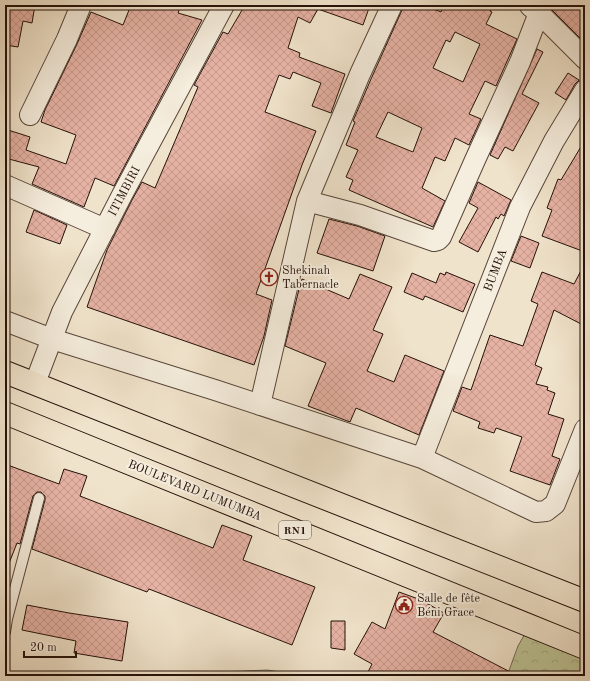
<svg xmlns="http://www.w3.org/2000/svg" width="590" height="681" viewBox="0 0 590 681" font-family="'Old Standard TT',serif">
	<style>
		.forest { fill: url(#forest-crowns); stroke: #716a4f }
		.water { fill: url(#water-rules); stroke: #6c796e }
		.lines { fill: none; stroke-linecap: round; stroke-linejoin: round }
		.shore { stroke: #60685d; stroke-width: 1 }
		.building { fill: url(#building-cross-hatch); stroke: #251109; fill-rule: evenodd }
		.lane-casing { stroke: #58463a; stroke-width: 12 }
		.street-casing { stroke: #58463a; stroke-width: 22 }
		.highway-casing { stroke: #251109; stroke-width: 24 }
		.lane { stroke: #f5eddd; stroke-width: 10 }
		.street { stroke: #f5eddd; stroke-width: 20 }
		.highway { stroke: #f0e3cb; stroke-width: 22 }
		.labels { text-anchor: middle; stroke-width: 4; stroke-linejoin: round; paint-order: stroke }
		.shield { fill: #f5eddd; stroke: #635349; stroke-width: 1 }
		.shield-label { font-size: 11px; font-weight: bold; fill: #251109 }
		.street-label { font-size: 12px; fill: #251109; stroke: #f5eddd }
		.poi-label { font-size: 12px; fill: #251109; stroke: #f5eddd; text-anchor: start }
	</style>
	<defs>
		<pattern id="forest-crowns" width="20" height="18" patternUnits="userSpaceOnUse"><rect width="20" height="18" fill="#bdc395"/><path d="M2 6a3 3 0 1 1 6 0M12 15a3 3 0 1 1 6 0" fill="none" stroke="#a2a67f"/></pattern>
		<pattern id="water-rules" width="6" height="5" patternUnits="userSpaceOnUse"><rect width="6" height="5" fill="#9bbfb1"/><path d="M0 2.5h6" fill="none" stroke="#85a397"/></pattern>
		<pattern id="building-cross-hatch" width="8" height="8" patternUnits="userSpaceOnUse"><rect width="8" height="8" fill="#e6b2a4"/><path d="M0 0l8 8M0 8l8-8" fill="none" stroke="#c5988c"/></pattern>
	</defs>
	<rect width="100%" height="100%" fill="#f0e3cb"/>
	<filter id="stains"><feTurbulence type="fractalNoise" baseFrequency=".005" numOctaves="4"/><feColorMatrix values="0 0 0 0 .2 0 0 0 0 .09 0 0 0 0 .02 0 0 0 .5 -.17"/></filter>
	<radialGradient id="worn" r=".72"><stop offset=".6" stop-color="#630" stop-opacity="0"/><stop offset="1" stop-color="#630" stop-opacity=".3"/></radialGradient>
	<path class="forest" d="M526 632 585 654V676H507L518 646Z"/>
	<path class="water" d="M267 670 309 676H213L222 672Z"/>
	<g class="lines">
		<path class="shore" d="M223 676 266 674 280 676"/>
	</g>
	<path class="building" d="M5 5H35L32 23 23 21 18 47 5 45Z
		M131 5H181L178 13 202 20 114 186 95 178 84 207 32 184 39 167 5 158V129L30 137 26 150 66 164 76 135 41 122 45 110 77 44 91 12 123 25Z
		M245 5H360L369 8 363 25 318 9 310 23 298 17 288 48 300 53 299 57 345 74 331 113 312 106 321 83 293 72 290 79 279 75 265 112 316 131 302 165 256 294 272 300 264 336 254 365 87 307 107 250 132 200 142 182 155 188 198 87 194 85 223 32 228 34Z
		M403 5H424L441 12 444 5H493L490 11 492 12 486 24 517 39 496 86 485 81 469 114 481 119 469 145 455 138 445 161 435 157 422 188 445 201 433 227 349 190 353 180 346 177 358 150 346 145 355 122 353 121 371 79 402 10ZM455 32 480 44 463 82 433 68 446 40 450 42ZM388 112 422 128 413 152 376 137Z
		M553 5H585V43L552 10Z
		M537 49 543 52 522 94 539 103 513 151 505 147 498 159 490 155Z
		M568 73 579 80 575 84 566 100 555 93Z
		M585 140V252L542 236 552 210 547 208 558 179 561 180Z
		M478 182 511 200 504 216 501 214 498 219 496 217 478 252 459 242 478 208 469 203Z
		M34 210 67 225 60 244 26 232Z
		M329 219 357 226 385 236 373 271 317 253Z
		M521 236 539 243 530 268 511 261Z
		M585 263V326L554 310 535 365 542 368 536 384 548 387 547 390 555 393 548 414 564 419 552 456 560 459 550 485 510 471 522 437 496 428 494 433 478 428 480 422 453 411 462 387 471 390 490 335 523 346 538 304 531 301 542 272 574 284Z
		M446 272 475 284 463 312 425 296 423 300 404 292 412 273 436 283 440 273 445 275Z
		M360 274 392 287 373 330 383 334 367 371 394 382 405 355 444 371 419 435 356 408 350 422 308 406 326 363 285 346 300 285 302 279 349 299Z
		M5 464 59 484 64 469 87 476 80 496 213 548 222 525 252 536 243 560 315 587 292 645 149 589 147 592 32 549 45 500V496L41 492H37L33 496 20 544 17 543 6 571H5Z
		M399 592 421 600 444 613 433 632 518 676H366L372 664 354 654 372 622 385 629Z
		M27 605 69 613 128 622 122 661 74 653 76 641 22 630Z
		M331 621H345V650L331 648Z"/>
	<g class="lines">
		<defs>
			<path id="lane" d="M5 632 7 619 39 498"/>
			<path id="street" d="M530 6 539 13 585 59
				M30 115 67 39 81 5
				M5 185 105 229
				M307 201 360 215 434 241 438 240 441 237 475 160 520 62 542 5
				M5 321 52 339 215 390 422 458 536 512 546 511 555 504 585 429
				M35 383 62 312 122 195 224 5
				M260 405 307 201 360 74 392 5
				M422 458 520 207 554 141 585 90"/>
			<path id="highway" d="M5 372 585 601
				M5 413 585 648"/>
		</defs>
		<use href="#lane" class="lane-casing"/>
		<use href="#street" class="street-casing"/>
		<use href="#highway" class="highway-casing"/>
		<use href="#lane" class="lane"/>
		<use href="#street" class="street"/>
		<use href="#highway" class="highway"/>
	</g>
	<defs>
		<symbol id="church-ring" viewBox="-11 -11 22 22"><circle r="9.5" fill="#f5eddd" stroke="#8f2418" stroke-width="1.5"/><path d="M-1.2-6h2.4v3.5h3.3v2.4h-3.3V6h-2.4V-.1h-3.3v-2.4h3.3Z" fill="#8f2418"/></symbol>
		<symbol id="civic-ring" viewBox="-11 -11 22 22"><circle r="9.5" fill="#f5eddd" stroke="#8f2418" stroke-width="1.5"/><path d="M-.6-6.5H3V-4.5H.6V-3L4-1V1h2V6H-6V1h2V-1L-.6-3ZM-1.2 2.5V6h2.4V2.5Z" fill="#8f2418"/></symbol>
	</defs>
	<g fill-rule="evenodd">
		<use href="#church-ring" x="259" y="267" width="20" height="20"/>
		<use href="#civic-ring" x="394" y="595" width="20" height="20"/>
	</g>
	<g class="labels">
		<rect class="shield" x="279" y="521" width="32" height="18" rx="3"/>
		<g class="shield-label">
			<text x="295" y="534">RN1</text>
		</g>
		<g class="street-label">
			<text transform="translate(124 191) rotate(-62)" y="4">ITIMBIRI</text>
			<text transform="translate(495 270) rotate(-69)" y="4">BUMBA</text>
			<text transform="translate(195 490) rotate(22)" y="4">BOULEVARD LUMUMBA</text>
		</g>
		<g class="poi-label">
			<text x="282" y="274">Shekinah<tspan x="282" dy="14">Tabernacle</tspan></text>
			<text x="417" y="602">Salle de fête<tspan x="417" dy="14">Béni Grace</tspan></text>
		</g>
	</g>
	<rect width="590" height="681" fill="none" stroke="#f0e3cb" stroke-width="20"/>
	<rect x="6" y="6" width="578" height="669" fill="none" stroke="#251109" stroke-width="2"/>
	<rect x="10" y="10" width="570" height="661" fill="none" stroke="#251109"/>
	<path d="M24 651v6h52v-6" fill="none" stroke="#251109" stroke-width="2"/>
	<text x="30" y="651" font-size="12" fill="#251109" stroke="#f5eddd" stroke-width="3" paint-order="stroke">20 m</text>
	<rect width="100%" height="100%" filter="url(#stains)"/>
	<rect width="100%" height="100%" fill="url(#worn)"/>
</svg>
